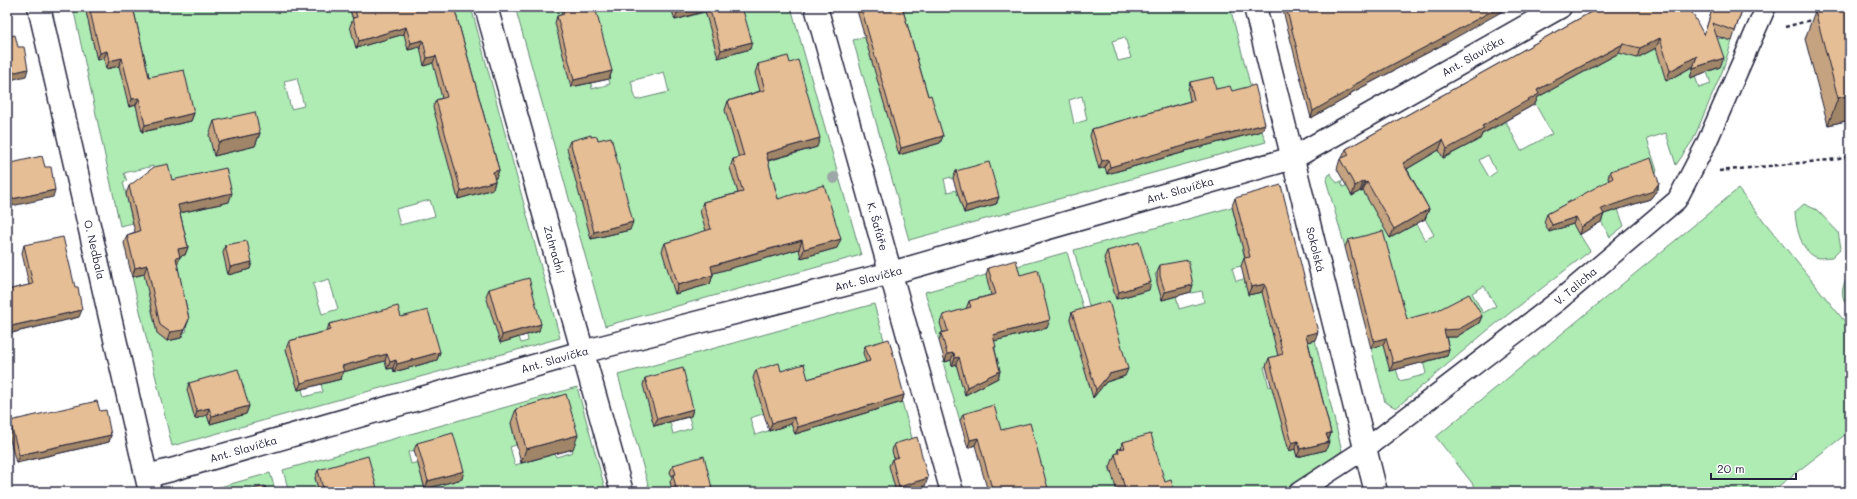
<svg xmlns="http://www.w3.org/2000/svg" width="1857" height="499" viewBox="0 0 1857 499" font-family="Mali,sans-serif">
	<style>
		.green { fill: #aeecb3; stroke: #688777; fill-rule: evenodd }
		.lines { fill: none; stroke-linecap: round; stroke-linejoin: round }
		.pedestrian-casing { stroke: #22223b; stroke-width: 22 }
		.minor-casing { stroke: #22223b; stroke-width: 25 }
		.path { stroke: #22223b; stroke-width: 2.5; stroke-dasharray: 4 3; stroke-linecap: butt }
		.pedestrian { stroke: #fff; stroke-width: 19 }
		.minor { stroke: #fff; stroke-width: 22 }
		.tree { fill: #9da7a7 }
		.wall { fill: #c5a380; stroke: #22223b }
		.shaded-wall { fill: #a08568; stroke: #22223b }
		.building { fill: #e5be95; stroke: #22223b }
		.labels { text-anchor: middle; stroke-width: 3; stroke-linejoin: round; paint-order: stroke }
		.street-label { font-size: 11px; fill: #22223b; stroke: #fff }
	</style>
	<rect width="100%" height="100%" fill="#fff"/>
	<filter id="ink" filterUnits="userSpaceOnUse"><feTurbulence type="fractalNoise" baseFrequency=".025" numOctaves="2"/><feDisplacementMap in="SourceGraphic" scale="8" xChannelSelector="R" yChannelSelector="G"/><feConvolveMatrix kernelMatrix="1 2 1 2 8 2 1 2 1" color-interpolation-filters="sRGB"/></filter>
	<g filter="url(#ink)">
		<path class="green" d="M73 7H85L97 60 104 58 107 69 124 7H349L353 21 376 7H471L560 338 172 446 132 277 176 266 175 257 185 255 153 166 124 173 127 181 123 182 133 223 120 226ZM297 78 304 106 291 109 284 81ZM442 95 496 177V178L490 179 444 104ZM127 100 191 121 142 132 136 105 129 107ZM430 200 435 216 400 225 396 209ZM329 279 338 309 322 314 313 284ZM526 286 539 331 527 335 528 341 521 343 519 337 500 342ZM180 301 187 331 167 341 157 333 152 307ZM286 349 341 379 321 384 323 392 304 397 302 389 298 390ZM437 360 394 372 393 368 387 369 385 361ZM235 376 210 424 207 415 195 419Z
			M515 7H578L592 89 610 84 590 7H671L675 20 706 12 719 58 738 7H791L861 255 605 326ZM664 72 669 92 636 100 631 81ZM749 218 761 259 730 268Z
			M897 7H1230L1252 92 1221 142 1262 131 1266 142 909 240 853 40 866 37ZM1125 37 1131 58 1118 61 1112 41ZM1082 96 1087 120 1074 124 1069 100ZM1184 152 1108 174 1105 167ZM986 170 996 203H998L964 213 957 190 947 192 944 179 951 177V179Z
			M1722 38 1732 41 1722 72 1693 140 1676 165 1666 133 1647 139 1657 171 1654 173 1659 189 1657 190 1648 165 1618 209 1624 226 1610 237 1588 198 1565 211 1590 251 1488 330 1396 408 1385 402 1371 348 1383 345 1390 371 1396 369 1400 381 1424 375 1426 373 1423 362 1447 356 1395 329 1369 241 1345 247 1326 180 1330 173 1337 183 1343 180 1341 183 1343 187 1346 186 1361 192 1368 189 1416 224 1425 240 1434 235 1399 172 1439 150 1444 158 1468 145 1467 142 1506 122 1521 151 1552 134 1530 95 1645 39 1692 67 1699 88 1711 84 1707 72 1720 67 1711 40ZM1488 155 1496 172 1489 177 1479 160ZM1484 286 1496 306 1483 313 1472 293Z
			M1738 189 1850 328V431L1771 492H1479L1436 437Z
			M1804 204 1817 210 1838 232 1841 248 1832 257C1828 257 1823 258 1819 258 1801 254 1796 227 1795 212Z
			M1232 207 1240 237 1251 264 1232 268 1236 281 1244 279 1263 291 1277 350 1315 340 1342 451 1284 492H1151L1114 465 1109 467 1111 474 1115 473 1121 492H1044L998 438 991 413 960 421 943 362 951 360 952 365 956 364 963 388 998 378 945 339 939 341 925 292 986 275 1014 336 1047 328 1018 282 1014 267 1067 252 1085 315 1070 319 1091 390 1106 382 1125 376 1091 313 1074 250ZM1185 268 1191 293 1202 291 1204 302 1179 309 1176 296 1162 300 1155 274ZM1306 356 1297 457 1276 385 1269 387 1264 367Z
			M1850 276V309C1840 299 1840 285 1850 276Z
			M874 304 886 347 867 368 766 413 750 418 755 435 791 424 795 434 902 402 914 445 896 465V492H709L673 481 670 482 673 492H650L618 375ZM689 417 692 428 673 434 670 422 654 426Z
			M577 387 606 492H373L315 478 319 492H289L283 470ZM561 408 573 452 556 457 555 454 515 465 510 447 516 445 511 423ZM451 440 425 489 418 462 411 464 408 452Z
			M270 473 276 492H202Z"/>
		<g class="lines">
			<defs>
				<g id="pedestrian">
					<path id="s1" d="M1299 492 1365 449 1558 301 1677 200 1706 144 1766 7"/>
				</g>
				<g id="minor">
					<path id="s2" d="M39 7 150 492"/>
					<path id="s3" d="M486 7 622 492"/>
					<path id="s4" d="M816 7 952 492"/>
					<path id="s5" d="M1255 7 1376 492"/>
					<path id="s6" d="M147 476 171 470 582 352 891 273 1293 158 1560 7"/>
				</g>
			</defs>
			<use href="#pedestrian" class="pedestrian-casing"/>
			<use href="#minor" class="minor-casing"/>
			<path class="path" d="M1785 27 1815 19
				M1719 171 1839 159 1850 156"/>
			<use href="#pedestrian" class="pedestrian"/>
			<use href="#minor" class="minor"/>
		</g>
		<circle class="tree" cx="834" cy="178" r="6"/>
		<path class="wall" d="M85 7H133L149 77 194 113 191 121 142 132 136 105 129 107 119 66 106 69 104 58 97 60Z
			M349 7H454L499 170 496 178H494L495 181 493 189 458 199 433 107 436 100 442 98 433 63 424 66 420 47 408 50 404 34 356 48 350 26 353 19Z
			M671 7H742L750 49 718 58 705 11 675 20Z
			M856 7H902L928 96 943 136 940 143 899 155Z
			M1282 7H1396L1398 11 1446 43 1351 93 1350 96 1311 118Z
			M1600 7 1704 35 1713 7H1743L1732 41 1716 36 1720 67 1690 78 1694 66 1666 81 1656 48 1637 58 1619 53 1538 97 1535 104 1482 134 1480 139 1443 158 1439 150 1407 169 1429 209 1425 219 1390 238 1363 191 1361 192 1360 191 1352 196 1337 169 1340 159 1342 158 1346 149Z
			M1850 7V120L1828 125 1805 39 1815 11Z
			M563 8 612 71 609 79 571 87 555 23 557 16 561 15Z
			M758 64 817 147 768 161 778 199 837 248 801 258 799 249 745 264 713 273V275L710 284 675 294 662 251 665 243 706 231 700 211 703 202 738 193 730 168 733 159 739 158 725 110 728 101 760 91 755 73Z
			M1190 82 1216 89 1232 91 1262 131 1185 151V152L1107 174 1105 167 1099 169 1090 136 1092 129 1190 101 1188 90Z
			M214 121 260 133 255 146 214 156 209 135Z
			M591 137 598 140 630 230 591 239 567 148 570 141Z
			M956 171 999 197 996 204 964 213 953 179Z
			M1610 171 1659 183 1657 190 1650 199 1604 214 1601 222 1579 235 1573 224 1549 232 1544 222 1547 214 1609 181 1608 178Z
			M172 180 229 202 180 213 188 247 185 255 180 256 177 264 189 319 186 327 181 338 167 341 157 333 144 274 132 277 124 243 127 235 135 232 126 194 129 186Z
			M1235 198 1315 340 1308 342 1331 433 1326 450 1297 457 1295 449 1289 451 1266 366 1269 358 1278 356 1262 292 1248 295 1241 266 1244 258H1245L1232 206Z
			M1348 240 1407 319 1482 316 1479 323 1456 337H1446L1449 349 1447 356 1390 371 1383 345 1371 348 1345 247Z
			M24 245 79 317 7 334V290L29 285 22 253Z
			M225 245 252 262 250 269 228 275 223 253Z
			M1107 251 1149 290 1116 299 1104 258Z
			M1160 265 1191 292 1162 300 1157 283V273Z
			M988 268 1020 275 1047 328 994 341 995 350 1000 371 998 378 965 395 956 364 952 366 951 360 945 362 939 341 941 333H943L940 323 943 315 966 309 969 301 991 295 986 275Z
			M489 289 539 331 500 343 486 296Z
			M1072 312 1125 376 1106 382 1093 398 1070 319Z
			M401 317 440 352 437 360 394 372 393 368 387 369 385 361 343 372 341 379 298 390 286 349 289 341 327 331 329 324Z
			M865 346 904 395 902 402 795 434 791 424 769 431 753 378 756 370 781 371 808 379 866 362 863 353Z
			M645 378 693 409 691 416 654 426 643 385Z
			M189 383 249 406 246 414 210 424 207 415 195 419 187 390Z
			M516 409 573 449 521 463 511 423Z
			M100 411 111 435 109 442 16 463 7 428 10 421Z
			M963 414 1001 430 1049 492H988L975 445 968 448 960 421Z
			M1123 442 1165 482 1175 492H1117L1110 467 1115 454 1117 453 1118 449H1121Z
			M417 443 462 479 425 489 414 450Z
			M894 444 925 486 903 492H896L889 466 892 459 894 458 892 451Z
			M673 465 713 492H673L670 482 672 477 670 472Z
			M318 470 378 492H319L315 478Z"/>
		<path class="shaded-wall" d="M696 7H707L705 11 675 20 677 13Z
			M1499 7H1510L1446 43 1351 93 1350 96 1311 118 1313 111 1352 86Z
			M406 27 404 34 356 48 359 41Z
			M1660 38 1656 48 1637 58 1640 48Z
			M423 40 420 47 408 50 411 43Z
			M752 42 750 49 718 58 721 50Z
			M1623 44 1619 53 1538 97 1535 104 1482 134 1480 139 1443 158 1447 149 1537 90Z
			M107 51 104 58 97 60 100 53Z
			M436 56 433 63 424 66 427 58Z
			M1697 56 1694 66 1666 81 1670 71Z
			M122 58 119 66 106 69 109 61Z
			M1724 58 1720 67 1690 78 1693 68Z
			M28 69 26 76 7 81V74Z
			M612 71 609 79 571 87 574 80Z
			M1850 95V120L1828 125 1838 98Z
			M139 98 136 105 129 107 132 99Z
			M194 113 191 121 142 132 145 125Z
			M1265 124 1262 131 1185 151V152L1107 174 1110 167 1187 144Z
			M260 133 255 146 214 156 219 142Z
			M943 136 940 143 899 155 901 148Z
			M820 138 817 147 762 162 766 153Z
			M1443 140 1439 150 1400 173 1403 163Z
			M1108 159 1105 167 1099 169 1102 161Z
			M499 170 496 178 490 179 493 172Z
			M495 181 493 189 458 199 461 191Z
			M1364 181 1360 191 1352 196 1355 186Z
			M1367 182 1363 191 1361 192 1365 183Z
			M1659 183 1657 190 1650 199 1598 216 1601 209Z
			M55 190 53 197 7 207V200Z
			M232 193 229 202 175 214 178 205Z
			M999 197 996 204 964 213 966 206Z
			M1429 209 1425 219 1390 238 1394 229Z
			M1604 214 1601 222 1579 235 1581 227Z
			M1576 217 1573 224 1549 232 1552 225Z
			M633 222 630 230 591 239 594 232Z
			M841 239 837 248 801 258 804 249Z
			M802 240 799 249 707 275 711 266Z
			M188 247 185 255 175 257 178 249Z
			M180 257 177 266 176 258Z
			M252 262 250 269 228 275 230 267Z
			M147 265 144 274 132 277 135 268Z
			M713 275 710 284 675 294 678 285Z
			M1151 282 1149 290 1116 299 1119 292Z
			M1265 284 1262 292 1248 295 1251 287Z
			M1193 285 1191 292 1162 300 1165 292Z
			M82 310 79 317 7 334V327Z
			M1482 316 1479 323 1456 337H1442L1444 330Z
			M189 319 186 327 181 338 167 341 170 332Z
			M1050 320 1047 328 990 342 993 335Z
			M541 324 539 331 500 343 502 335Z
			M1318 332 1315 340 1303 343 1306 335Z
			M1386 338 1383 345 1371 348 1374 341Z
			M1449 349 1447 356 1390 371 1393 363Z
			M440 352 437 360 394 372 397 364Z
			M954 353 951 360 945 362 947 354Z
			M387 354 385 361 343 372 341 379 298 390 301 383 342 366Z
			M959 357 956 364 952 366 955 358Z
			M396 360 393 368 387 369 390 362Z
			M1128 369 1125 376 1106 382 1093 398 1096 390 1109 374Z
			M1000 371 998 378 965 395 967 387Z
			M904 395 902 402 795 434 798 427Z
			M249 406 246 414 210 424 212 416Z
			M209 408 207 415 195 419 197 411Z
			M693 409 691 416 654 426 657 419Z
			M794 417 791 424 769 431 772 423Z
			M1331 433 1328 441 1326 434Z
			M111 435 109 442 16 463 19 455Z
			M578 435 573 449 521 463 526 449Z
			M978 438 975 445 968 448 970 440Z
			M1298 441 1295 449 1289 451 1292 443Z
			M1329 442 1326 450 1297 457 1300 449Z
			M464 471 462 479 425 489 428 481Z
			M928 478 925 486 903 492H897L899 487Z"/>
		<path class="building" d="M89 7H133L149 77 184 70 194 113 145 125 139 98 132 99 122 58 109 61 107 51 100 53Z
			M354 7H454L499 170 493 172 495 181 461 191 436 100 447 97 436 56 427 58 423 40 411 43 406 27 359 41 353 18 357 17Z
			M566 7H595L612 71 574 80 557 16 564 14 563 8Z
			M676 7H696L677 13Z
			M709 7H742L752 42 721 50Z
			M861 7H902L928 96 931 95 943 136 901 148Z
			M1286 7H1396L1398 11 1405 7H1499L1448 35 1352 86 1353 88 1313 111Z
			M1600 7H1689L1704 35 1713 7H1743L1735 31 1712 23 1724 58 1693 68 1697 56 1670 71 1660 38 1640 48 1623 44 1537 90 1539 94 1482 126 1484 129 1447 149 1443 140 1403 163 1429 209 1394 229 1367 182 1365 183 1364 181 1355 186 1340 159 1349 155 1346 149Z
			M1831 7H1850V95L1838 98 1815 11Z
			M15 35 18 47H24L28 69 7 74V37Z
			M788 56 790 63 798 60 820 138 766 153 778 199 824 185 841 239 804 249 802 240 748 255 711 266 713 275 678 285 665 243 711 229 703 202 743 192 733 159 744 156 728 101 765 90 758 64Z
			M1213 77 1216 89 1230 86 1232 91 1255 85 1265 124 1187 144V145L1110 167 1108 159 1102 161 1092 129 1194 100 1190 82Z
			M255 112 260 133 219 142 214 121Z
			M591 135V137L597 136 598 140 611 137 633 222 594 232 570 141Z
			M42 156 45 167H51L55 190 7 200V164Z
			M1651 158 1659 183 1653 191 1601 209 1604 214 1581 227 1576 217 1552 225 1547 214 1613 178 1610 171Z
			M989 162 999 197 966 206 956 171Z
			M168 164 172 180 226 168 232 193 178 205 188 247 178 249 180 257 176 258 189 319 184 330 170 332 160 325 147 265 135 268 127 235 140 231 129 186 154 167Z
			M1281 185 1318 332 1306 335 1331 433 1326 434 1329 442 1300 449 1298 441 1292 443 1269 358 1283 354 1265 284 1251 287 1244 258 1250 257 1235 198Z
			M1383 231 1407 319 1436 311 1469 294 1482 316 1459 329 1444 330 1449 349 1393 363 1386 338 1374 341 1348 240Z
			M63 237 75 287H78L82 310 7 327V290L33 284 24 245Z
			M247 241 252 262 230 267 225 245Z
			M1139 242 1151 282 1119 292 1107 251Z
			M1016 260 1020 275 1038 270 1050 320 993 335 996 347H994L1000 371 967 387 959 357 955 358 954 353 947 354 941 333 948 331 943 315 971 307 969 301 996 294 988 268Z
			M1188 260 1193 285 1165 292 1160 276V265Z
			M529 278 541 324 502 335 489 289Z
			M1109 301 1128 369 1109 374 1096 390 1072 312Z
			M398 306 401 317 428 310 440 352 397 364 396 360 390 362 387 354 342 366 344 371 301 383 289 341 331 330 329 324Z
			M889 339 904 395 798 427 794 417 772 423 756 370 779 363 781 371 804 364 808 379 870 361 865 346Z
			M683 368 693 409 657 419 645 378Z
			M238 369 249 406 212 416 209 408 197 411 189 383Z
			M566 394 578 435 526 449 516 409Z
			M97 401 100 411 106 410 111 435 19 455 10 421Z
			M994 405 1001 430 1030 423 1049 492H993L978 438 970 440 963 414Z
			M453 433 464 471 428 481 417 443Z
			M1151 434 1165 482 1171 480 1175 492H1126L1115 454 1119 452 1118 449 1125 448 1123 442Z
			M917 437 928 478 899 487 892 459 898 457 894 444Z
			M368 456 378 492H324L318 470Z
			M704 456 713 492H677L673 475 676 474 673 465Z
			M265 486 267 492H241Z"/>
	</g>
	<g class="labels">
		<g class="street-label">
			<text dy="4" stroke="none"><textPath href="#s6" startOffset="1396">Ant. Slavíčka</textPath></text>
			<text dy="4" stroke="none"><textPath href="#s6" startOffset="1072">Ant. Slavíčka</textPath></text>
			<text dy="4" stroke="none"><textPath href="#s4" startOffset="228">K. Šafáře</textPath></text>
			<text dy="4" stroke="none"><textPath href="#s2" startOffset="249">O. Nedbala</textPath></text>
			<text dy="4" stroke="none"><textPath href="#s3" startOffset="252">Zahradní</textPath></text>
			<text dy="4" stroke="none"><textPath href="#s5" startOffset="250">Sokolská</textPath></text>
			<text dy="4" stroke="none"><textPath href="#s6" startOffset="748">Ant. Slavíčka</textPath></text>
			<text dy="4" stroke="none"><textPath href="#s1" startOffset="345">V. Talicha</textPath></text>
			<text dy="4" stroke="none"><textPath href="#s6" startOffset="424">Ant. Slavíčka</textPath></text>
			<text dy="4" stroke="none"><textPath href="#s6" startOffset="100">Ant. Slavíčka</textPath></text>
		</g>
	</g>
	<rect width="1857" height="499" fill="none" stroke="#fff" stroke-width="24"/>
	<rect x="12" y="12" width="1833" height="475" fill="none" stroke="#22223b" stroke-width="1.5" filter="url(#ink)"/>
	<path d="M1711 473v6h85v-6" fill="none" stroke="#22223b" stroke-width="2"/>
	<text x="1717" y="473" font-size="12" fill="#22223b" stroke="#ffffff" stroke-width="3" paint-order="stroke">20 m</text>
</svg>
